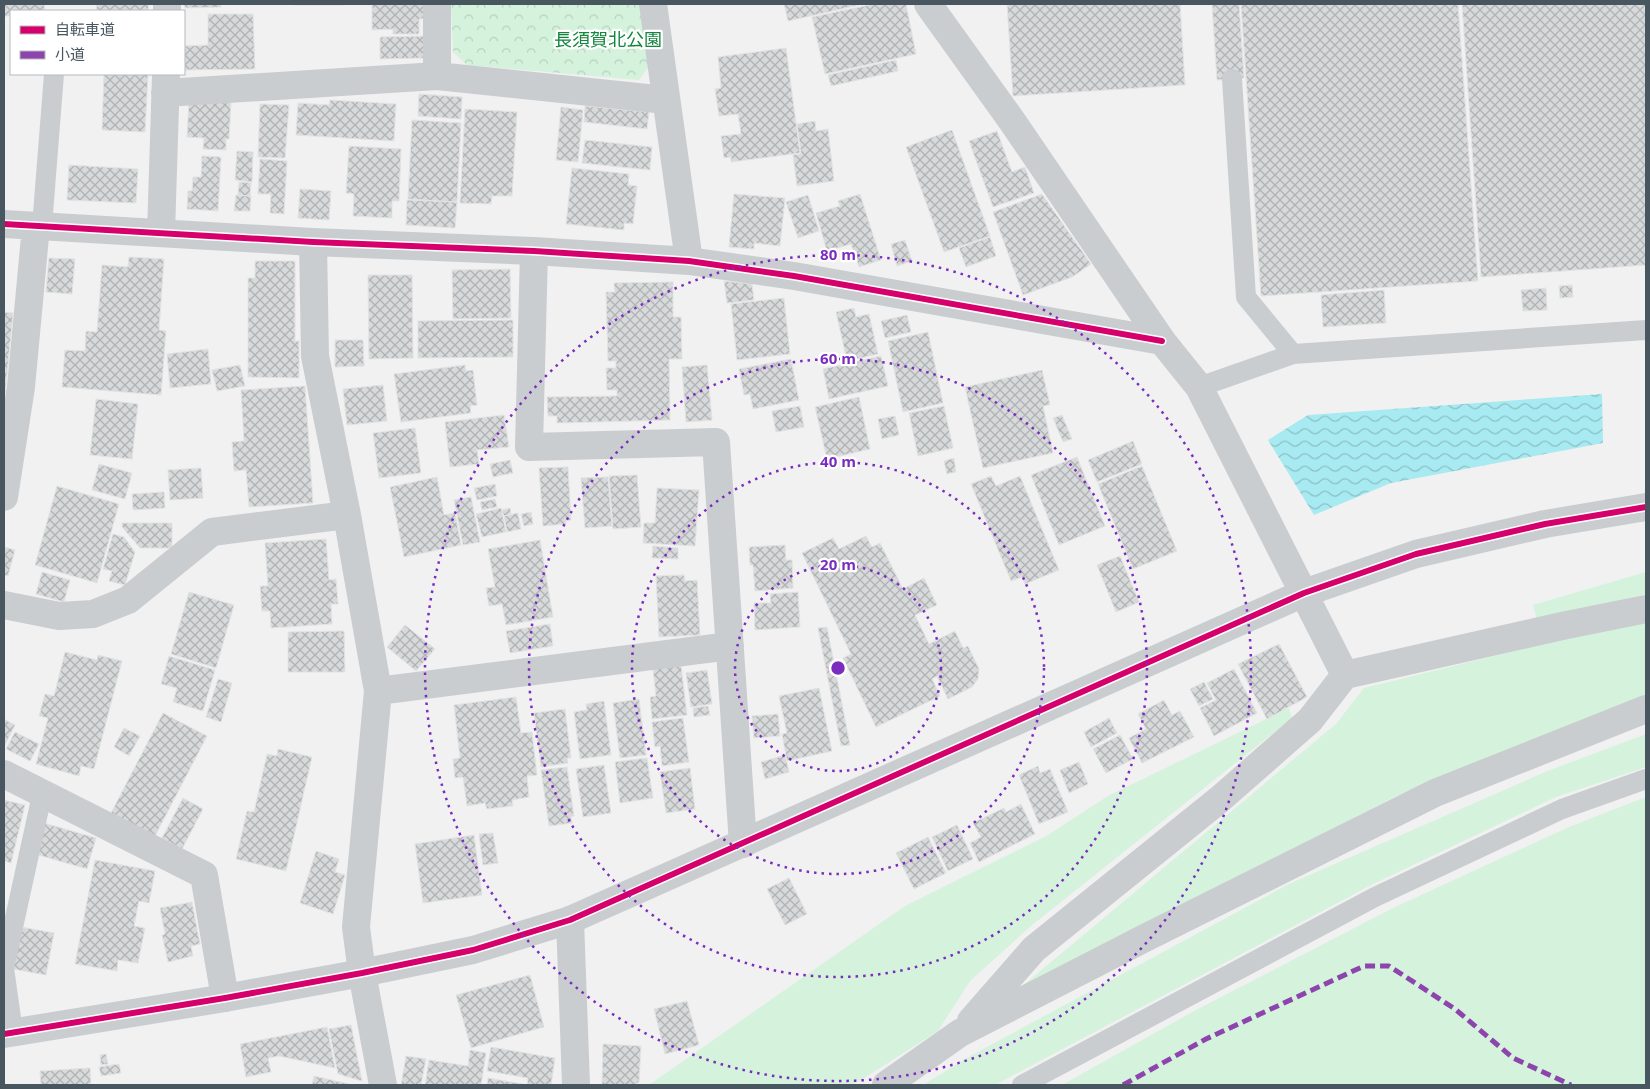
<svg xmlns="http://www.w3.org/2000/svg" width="1650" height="1089" viewBox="0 0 1650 1089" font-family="'Open Sans','Noto Sans JP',sans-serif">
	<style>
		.grass { fill: #d4f2dc }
		.park { fill: url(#park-crowns) }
		.water { fill: url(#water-waves) }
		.building { fill: url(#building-cross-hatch); stroke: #e3e3e4 }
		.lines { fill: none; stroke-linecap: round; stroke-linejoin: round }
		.service { stroke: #cacdd0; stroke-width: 20 }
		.minor { stroke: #cacdd0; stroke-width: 28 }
		.tertiary { stroke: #cacdd0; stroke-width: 28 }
		.quiet { stroke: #8e44ad; stroke-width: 5; stroke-dasharray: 10 5; stroke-linecap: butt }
		.cycleway-casing { stroke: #fff; stroke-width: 9 }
		.cycleway { stroke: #d6006c; stroke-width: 6 }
		.ring { fill: none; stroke: #7b2cbf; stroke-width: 2.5; stroke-dasharray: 2.5 5 }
		.labels { text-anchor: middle; stroke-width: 4.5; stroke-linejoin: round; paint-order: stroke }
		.park-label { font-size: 18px; fill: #13853e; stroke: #fff }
		.centre { fill: #7b2cbf; stroke: #fff; stroke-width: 2.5 }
		.ring-label { font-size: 15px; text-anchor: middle; font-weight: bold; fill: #7b2cbf; stroke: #fff; stroke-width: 4.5; stroke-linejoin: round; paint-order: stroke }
	</style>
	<defs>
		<pattern id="park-crowns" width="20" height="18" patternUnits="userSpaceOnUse" patternTransform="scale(1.25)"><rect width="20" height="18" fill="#d4f2dc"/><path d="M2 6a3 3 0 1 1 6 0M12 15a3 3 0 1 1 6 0" fill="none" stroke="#b7d2bf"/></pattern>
		<pattern id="water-waves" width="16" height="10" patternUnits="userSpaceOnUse" patternTransform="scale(1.25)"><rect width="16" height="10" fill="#a8eaf1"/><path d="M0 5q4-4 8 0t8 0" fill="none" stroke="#8bc0c6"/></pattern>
		<pattern id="building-cross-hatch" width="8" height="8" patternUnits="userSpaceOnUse" patternTransform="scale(1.25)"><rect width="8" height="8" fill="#d7d9da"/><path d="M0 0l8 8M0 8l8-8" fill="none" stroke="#b0b3b4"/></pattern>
	</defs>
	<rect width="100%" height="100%" fill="#f1f1f1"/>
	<path class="grass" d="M1646 572V594L1537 620 1533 605Z
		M1646 622V698L1570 726 1394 797 1003 1002 1336 724 1364 688 1560 640Z
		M1289 708 1292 718 1032 925 970 981 938 1031 853 1085H649L905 906 1048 835 1108 796Z
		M1646 734V767L1556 797 1371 885 995 1085H923L972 1055 1289 884 1550 770Z
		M1646 797V1085H1062L1194 1011 1393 908 1569 827Z"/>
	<path class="park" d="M451 4H641L650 65 639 80 467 65 453 52Z"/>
	<path class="water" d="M1602 394 1603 443 1391 483 1314 515 1268 440 1308 415Z"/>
	<path class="building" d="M4 4H44L45 11H11V16H4Z
		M97 4H149L148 11H96Z
		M184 4H221V7L185 8Z
		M294 4H344V5H294Z
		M372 4H428V18L419 19V34H393V29L372 30Z
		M784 4H859V5L788 21Z
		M874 4H906L916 54 825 74 812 17Z
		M1007 4H1180L1185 85 1013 96Z
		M1212 4H1239L1244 78 1217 80Z
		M1241 4H1458L1478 281 1261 296Z
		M1462 4H1646V265L1481 277Z
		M208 14H253L255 69 185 70 184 46 208 45Z
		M424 36V58L380 59V37Z
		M786 48 800 153 731 162V157L724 158 721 136 741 134 738 114 719 116 715 89 721 88 718 57Z
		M896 60 898 71 831 86 828 75Z
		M104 74H148L145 132 102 130Z
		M419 94 462 97 461 119 418 116Z
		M189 100 231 103 229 139H226V150L203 149 204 138 187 137Z
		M330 100 396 104 394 141 296 135 298 103 329 105Z
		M260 104 289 105 285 158 258 157Z
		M585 106 649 112 647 129 584 122Z
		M561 107 583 110 578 162 556 160Z
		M465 109 517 112 512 196H492L491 204 460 203Z
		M412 120 461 123 457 202 408 199Z
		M815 121 816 131 828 129 834 181 797 186 793 155 801 154 797 124Z
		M952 130 990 236 944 252 906 147Z
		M997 131 1012 172 1025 167 1034 193 993 207 969 141Z
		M585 140 652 147 650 170 582 163Z
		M349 146 401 149 399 201H392V218L353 216 354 194 346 193Z
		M237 151 253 152 252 182 235 180Z
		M202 156 221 157 218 211 187 209 188 191H192L193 177H201Z
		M260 159 287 161 284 214 270 213 271 194H258Z
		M69 165 138 169 136 203 67 200Z
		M572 168 629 174 628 185 637 186 633 224 624 223V230L566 224Z
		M239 182 251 183 250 196 238 195Z
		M300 189 331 191 329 220 298 218Z
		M734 194 785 198 780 246 754 243V249L729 247Z
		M860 194 881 260 859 267 851 244 827 251 816 213 840 206 838 201Z
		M1042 194 1091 264 1072 277 1023 295 993 212Z
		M236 195 251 196 250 211H234Z
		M808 195 819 231 798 238 786 202Z
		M407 200 457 202 455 228 406 225Z
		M990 237 996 256 966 267 959 248Z
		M905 240 912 261 897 266 891 244Z
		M129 257 164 259 159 330 166 331 161 395 62 387 65 350 85 351 86 331 97 332 102 265 128 267Z
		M49 258 75 259 72 294 46 292Z
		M255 261H295V341H299V378L248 377V278H255Z
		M510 269 511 318 453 319 452 270Z
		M368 275H412L413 358 369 359Z
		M724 281 752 284 754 300 727 303Z
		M673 282V317H681L682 359H669L670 420 557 423V416H548L547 397 617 396V390H607L606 368H616V361H608L606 292H615L614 283Z
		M1572 285 1573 297 1560 298 1559 286Z
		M1546 288 1547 310 1523 311 1521 290Z
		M1384 290 1386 323 1323 327 1321 295Z
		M784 298 790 354 737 360 731 304Z
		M854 308 856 317 869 314 878 354 847 361 836 312Z
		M4 312 13 313 4 405Z
		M907 315 911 332 885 338 881 321Z
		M513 320V357L418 358V321Z
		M928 332 943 403 903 412 888 341Z
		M335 340H363L364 366 335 367Z
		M208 349 211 384 170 388 167 354Z
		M881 356 888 386 829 399 823 369Z
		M791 359 799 400 753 409 750 394 744 395 739 369Z
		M240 365 245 386 217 391 212 370Z
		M465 365 466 371 473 370 477 405 470 406 471 413 401 422 394 374Z
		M707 365 712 420 686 422 682 367Z
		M1042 370 1050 405 1043 406 1053 453 983 468 965 387Z
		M383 385 387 421 347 425 343 389Z
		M305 386 313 503 249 507 246 470 234 471 232 442 244 441 241 390Z
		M859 397 870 449 827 459 815 407Z
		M96 399 138 404 132 459 90 455Z
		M800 406 804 427 776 432 772 411Z
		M944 406 953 448 918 456 909 413Z
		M504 415 509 447 477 450 479 464 450 467 445 422Z
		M1062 415 1072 439 1063 442 1053 418Z
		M895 416 899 435 882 439 878 419Z
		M415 428 421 473 379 478 373 433Z
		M1133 441 1142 464 1097 482 1088 460Z
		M1077 457 1105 526 1059 545 1031 475Z
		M954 458 956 472 947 474 944 461Z
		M510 460 513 473 493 477 490 464Z
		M99 464 132 473 125 499 92 490Z
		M1142 466 1177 551 1133 569 1098 484Z
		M568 467 571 520 566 521V524L543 526 539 468Z
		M201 468 203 498 170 500 168 470Z
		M637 475 641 527 613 529 609 476Z
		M991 476 996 486 1020 476 1059 570 1025 584 1022 577 1011 581 971 484Z
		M437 477 444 515 455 513 461 545 404 557 390 487Z
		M608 477 612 526 585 528 581 478Z
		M495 484 497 496 477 500 474 488Z
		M57 486 119 504 97 583 35 565Z
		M657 488 699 490 695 546 643 543 644 523H655Z
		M164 492 165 508 133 510 132 494Z
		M471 497 480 542 463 545 454 500Z
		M495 499 497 507 482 510 480 502Z
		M501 508 506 532 482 537 476 514Z
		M510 508 511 514 504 516 502 510Z
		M531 512 533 524 524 526 521 514Z
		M518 513 521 529 507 532 504 516Z
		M122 523H172V548H140L122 527Z
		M113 534 124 537 135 552 125 585 109 581 112 571 103 569Z
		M866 536 872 547 880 543 903 589 924 578 937 605 915 615 929 644 955 631 963 648 968 646 979 669 978 679 972 687 948 699 937 676 932 679 940 696 876 727 843 658 851 654 802 553 833 538 839 549Z
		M326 539 329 580 336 579 338 604H331L332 624 271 628 270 611H262L260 586H268L265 543Z
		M540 540 553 617 506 625 502 604 489 606 486 588 495 587 488 549Z
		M785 545 786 560H792L793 588 755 591 753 565H750L749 547Z
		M653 546 678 548V559L652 558Z
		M4 547 15 550 8 576 4 575Z
		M1120 556 1139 602 1116 612 1097 565Z
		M42 572 70 580 64 602 36 594Z
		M684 575 685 581 697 580 700 635 659 637 656 576Z
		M189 592 234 605 216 668 171 654Z
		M798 592 800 627 755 630 754 603H771L770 594Z
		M550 624 553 646 510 653 506 631Z
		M405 625 435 649 416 671 387 647Z
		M827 627 850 745 841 746 818 628Z
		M344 631 345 672H288V632Z
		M1279 644 1307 697 1267 719 1238 664Z
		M65 652 97 660 98 655 122 661 94 769 81 766 79 776 36 764 48 718 39 716 45 694 54 696Z
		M169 656 215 670 203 711 173 702 177 688 161 684Z
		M681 665 687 715 652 719 650 697 656 696 653 669Z
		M1234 669 1257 713 1214 736 1200 708 1216 700 1207 683Z
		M707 670 712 704 691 707 686 673Z
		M218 679 232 683 221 722 206 717Z
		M1204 682 1213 699 1199 706 1190 689Z
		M819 688 832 751 787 761 782 734 787 733 779 696Z
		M516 697 521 733 532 732 537 775 527 776 529 797 512 800 513 806 487 809 485 803 467 806 463 777 455 778 453 759 460 758 454 705Z
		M639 699 646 755 620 758 613 703Z
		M1164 700 1172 715 1180 711 1194 737 1142 763 1129 738 1146 729 1138 714Z
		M604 701 611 755 580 759 574 712 587 710 586 704Z
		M708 706 710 715 694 717 693 708Z
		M565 709 571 758H567L568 763 541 767 534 713Z
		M163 713 207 736 155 836 111 813Z
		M778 714 780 736 754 738 752 716Z
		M683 718 689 762 662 766 660 746 655 747 652 722Z
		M1109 718 1117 733 1091 747 1084 732Z
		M4 719 15 725 4 747Z
		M124 728 140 736 129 756 114 747Z
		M15 732 39 744 30 761 6 749Z
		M1120 735 1133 759 1106 773 1093 749Z
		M278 749 312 757 286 871 236 859 247 811 254 812 267 754 277 756Z
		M785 755 789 772 765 779 761 762Z
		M647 758 653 798 620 803 615 762Z
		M1079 762 1088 784 1069 793 1060 770Z
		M604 765 611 813 583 817 576 769Z
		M1038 766 1040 773 1050 769 1068 812 1039 824 1019 775Z
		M567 767 574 816 571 817 572 823 549 826 541 770Z
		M690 768 695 809 666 813 660 772Z
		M183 798 203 809 182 849 162 838Z
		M4 800 25 805 11 863 4 861Z
		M1021 804 1035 834 979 862 970 843 981 837 973 823 1004 808 1006 812Z
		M44 823 96 838 87 869 35 854Z
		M957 825 973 859 948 871 932 837Z
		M493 833 498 863 483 865 479 834Z
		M474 835 482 895 423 903 415 844Z
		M928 837 946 873 914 889 896 853Z
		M316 851 339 859 335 872 345 875 333 914 300 903Z
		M95 860 155 871 149 903 139 901 134 926 145 928 138 963 118 960 117 971 75 964Z
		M789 878 807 914 785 925 767 889Z
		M192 902 200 944 191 946 193 956 168 962 162 935 165 934 160 908Z
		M21 927 54 933 46 975 13 969Z
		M530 975 544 1027 471 1048 456 995Z
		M687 1001 699 1045 665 1054 654 1009Z
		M351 1025 362 1081 338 1074 329 1029Z
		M327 1027 335 1068 279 1056 268 1058 271 1072 246 1077 240 1044Z
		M603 1044 641 1046 639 1082 634 1085H602Z
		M491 1047 555 1058 551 1085H527L528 1078 487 1071Z
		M470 1050 486 1053 481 1085H425L429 1060 468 1066Z
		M106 1054 108 1064 101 1065 100 1055Z
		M406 1056 426 1059 421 1085H401Z
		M119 1064 121 1073 101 1076 99 1067Z
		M90 1068 91 1085H34H41L40 1071Z
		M314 1076 349 1084V1085H312Z
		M488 1078 523 1084 522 1085H487Z"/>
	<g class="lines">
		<path class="service" d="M1232 79 1246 297 1293 354 1646 330
			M42 226 54 74
			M1199 387 1293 354
			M13 1032 4 968 42 795
			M1022 1085 1375 897 1562 809 1646 779"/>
		<path class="minor" d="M437 4V76
			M653 4 689 261
			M928 4 1012 121 1162 341 1199 387 1345 675
			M167 11V4
			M165 93 437 76 666 100
			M4 224 313 242 534 251 689 261 794 276 1162 341
			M161 233 166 75
			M313 242 315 356 347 515 378 691 356 927 362 973 383 1085
			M534 251 529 447 716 442 743 844
			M4 497 21 387 36 226
			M4 605 59 616 93 614 128 600 212 532 347 515
			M378 691 730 646
			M4 774 204 875 225 998
			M570 920 576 1085
			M971 1021 1034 949 1220 799 1310 720 1345 675 1562 626 1646 609
			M886 1085 960 1033 1143 939 1435 793 1646 709"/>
		<path class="tertiary" d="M4 1034 225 998 362 973 473 950 570 920 1304 593 1416 554 1545 524 1646 507"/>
		<path class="quiet" d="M1123 1085 1206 1039 1364 966H1389L1455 1009 1513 1058 1571 1085"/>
		<defs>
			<path id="cycleway" d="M4 224 313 242 534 251 689 261 794 276 1162 341
				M4 1034 225 998 362 973 473 950 570 920 1304 593 1416 554 1545 524 1646 507"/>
		</defs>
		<use href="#cycleway" class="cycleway-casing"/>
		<use href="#cycleway" class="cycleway"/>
	</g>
	<g class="ring">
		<circle cx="838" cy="668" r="103"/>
		<circle cx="838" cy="668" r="206"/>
		<circle cx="838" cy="668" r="309"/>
		<circle cx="838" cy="668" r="413"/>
	</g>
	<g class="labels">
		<g class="park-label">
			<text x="608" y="46">長須賀北公園</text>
		</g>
	</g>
	<circle cx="838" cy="668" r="8" class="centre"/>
	<g class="ring-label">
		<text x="838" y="260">80 m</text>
		<text x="838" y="364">60 m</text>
		<text x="838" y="467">40 m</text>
		<text x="838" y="570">20 m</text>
	</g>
	<rect width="1650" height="1089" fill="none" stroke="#47565f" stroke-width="10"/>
	<rect x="10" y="10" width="175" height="65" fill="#ffffff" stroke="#b5bbbf"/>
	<rect x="20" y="26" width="25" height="8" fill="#d6006c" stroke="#b5bbbf"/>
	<text x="55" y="35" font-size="15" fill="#47565f">自転車道</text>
	<rect x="20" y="51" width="25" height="8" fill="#8e44ad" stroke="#b5bbbf"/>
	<text x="55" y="60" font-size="15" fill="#47565f">小道</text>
</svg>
